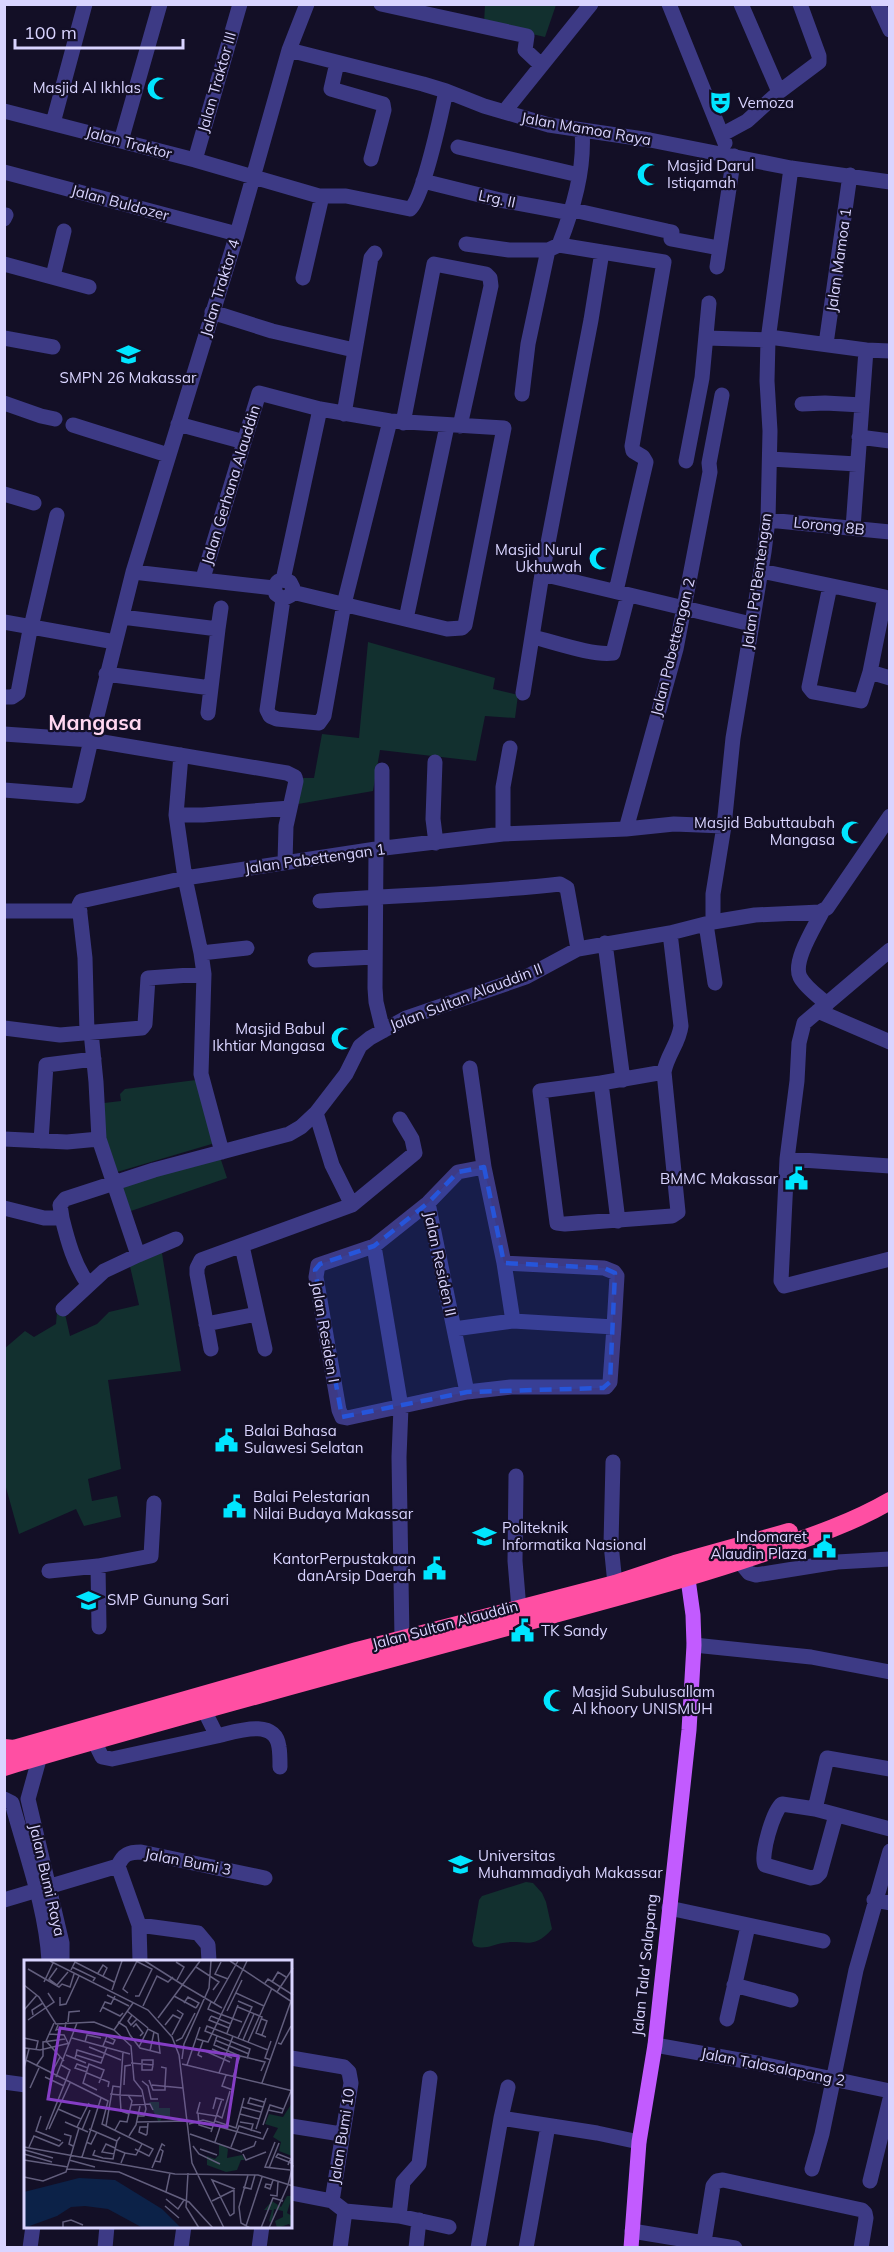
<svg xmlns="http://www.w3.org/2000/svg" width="894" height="2252" viewBox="0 0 894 2252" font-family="Mulish,sans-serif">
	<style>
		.green { fill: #12302f }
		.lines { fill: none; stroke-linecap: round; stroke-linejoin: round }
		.minor { stroke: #3d3a85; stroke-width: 15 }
		.major { stroke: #c25bff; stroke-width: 15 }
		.highway { stroke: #ff4fa3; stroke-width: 18 }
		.marked { fill: #2655da; fill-opacity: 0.2; stroke: #2655da; stroke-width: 4.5; stroke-dasharray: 12 8; stroke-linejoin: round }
		.labels { text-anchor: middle; stroke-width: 4.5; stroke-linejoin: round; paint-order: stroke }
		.street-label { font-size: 15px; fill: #d9d4ff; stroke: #130f26 }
		.poi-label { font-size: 15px; fill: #d9d4ff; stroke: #130f26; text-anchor: start }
		.district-label { font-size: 21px; font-weight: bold; fill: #ffd6f0; stroke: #130f26 }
		.inset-road { fill: none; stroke: #625e7d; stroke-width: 1.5 }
		.view { fill: #843dc5; fill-opacity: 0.15; stroke: #843dc5; stroke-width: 3 }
		.inset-edge { fill: none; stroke: #d9d4ff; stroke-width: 3 }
	</style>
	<rect width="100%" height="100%" fill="#130f26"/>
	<path class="green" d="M485 5H556L545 37 484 23Z
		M368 642 495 678 493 689 518 695 515 718 485 716 476 761 380 750 373 791 298 804 301 778H314L322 734 359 738Z
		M196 1080 215 1143 117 1172 103 1140 104 1103 121 1101 120 1094 125 1089Z
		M217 1148 227 1178 128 1212 120 1180Z
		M161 1247 181 1371 108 1380 121 1469 88 1479 92 1501 117 1496 121 1517 84 1526 76 1509 19 1534 5 1484 4 1349 25 1331 34 1337 56 1324 57 1312 65 1314 70 1336 97 1324 109 1312 139 1305 129 1262Z
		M526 1882 533 1883 542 1893 546 1902 552 1929C533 1951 524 1939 503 1943 492 1945 485 1950 474 1946L472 1941 479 1900 482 1896Z"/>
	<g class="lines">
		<path class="minor" d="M381 4 527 36 525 50 541 65
			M669 4 725 143
			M741 4 779 92
			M878 4 890 30
			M289 50 423 84 446 91 484 106 549 125 650 140 791 168 890 182
			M337 63 331 89 383 104 384 110 371 159
			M4 111 195 160 319 196H346L410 209C423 199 442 110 446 91
			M504 112 591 4
			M53 123 85 4
			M723 134 747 121 779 92 819 62V56L800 4
			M121 141 160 4
			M458 147 579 175
			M195 160 240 4
			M4 172 237 234
			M423 181 500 200 571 213
			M573 210 667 231 672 232 671 239 719 248
			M4 219 6 215
			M466 244 509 250H548
			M559 245 602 252 591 320 542 574 751 624
			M602 252 664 262 632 446 633 451 643 457 646 462 616 591
			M4 264 89 287
			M717 267 734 156
			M53 276 64 231
			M303 278 322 196
			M212 312 272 331 354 350
			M769 337 866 350 853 528
			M4 338 53 347
			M706 338 768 340
			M826 344 850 175
			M866 350 890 351
			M522 394 528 344 548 250 559 245C573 209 585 170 582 130
			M4 403 41 416 55 419
			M802 404 825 403 862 405
			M344 414 371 258 375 253
			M403 423 434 264 486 274 490 278 491 286 460 426
			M178 424 237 440
			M73 425 168 455
			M859 437 890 441
			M770 459 857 464
			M686 461 702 378 709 303
			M4 494 34 503
			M768 520 890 532
			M761 571 885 597 870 672 861 701 813 692 809 687 830 586
			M133 572 274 588
			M203 578 259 393 320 409 390 421 504 428 465 625 462 628 447 629 292 592
			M283 580 290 582 293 588 291 595 283 599 276 594C273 587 276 580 283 580L320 409
			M283 599 267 710 270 716 277 719 319 723 324 716 344 604 390 421
			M122 617 218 629 208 713
			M406 619 447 426
			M4 622 115 642
			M31 627 57 515
			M218 629 221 608
			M533 637C554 642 593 656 613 653L628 595
			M870 672 890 678
			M106 674 211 688
			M523 693 542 574
			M4 697H12L18 693 30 630
			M4 734 91 740 133 572 237 234 289 50 307 4
			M435 762 433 819 436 843
			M382 770V849
			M4 790 78 796 91 740 287 773 295 777 296 781 286 826 285 862
			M176 815H203L290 808
			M626 829 676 649 710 472 709 463 722 395
			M503 834V787L510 748
			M376 849 375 988 376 1002 383 1031
			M320 901C400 895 480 893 560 884L567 888 578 949
			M823 910C816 925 792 961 800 977 805 987 818 996 827 1004
			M4 911H80
			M713 922V894L724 826 733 738 764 552 768 520 770 431 767 381 768 340 791 168
			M706 924 715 983
			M605 943 623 1080
			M890 950 804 1023 799 1043 797 1081 787 1159 781 1281 784 1286 890 1259
			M201 953 247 948
			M315 960 374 957
			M818 1011 890 1042
			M4 1028 60 1035 142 1028 145 1024 148 978 204 974
			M87 1033 85 958 79 905 81 901 185 878 176 815 181 755
			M470 1068 484 1167
			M664 1072C667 1055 679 1043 681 1026L670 933
			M601 1083 540 1091 557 1223 565 1224 672 1216 678 1212 664 1072 601 1083 618 1221
			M316 1113 332 1165 352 1205
			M4 1139 67 1142 99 1139
			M41 1141 46 1065 94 1059
			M222 1152 201 1074 204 974 201 953 185 878 376 849 503 834 626 829 674 824 724 826
			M787 1159 890 1166
			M428 1203 467 1392
			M4 1208 44 1218H62L60 1205 65 1199 154 1170 289 1134 301 1127 316 1113 346 1074 360 1046 370 1038 406 1018 526 977 578 949 670 933 713 922 755 915 820 912 827 908 890 816
			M62 1218C68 1242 74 1264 88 1284
			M242 1246 265 1349
			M374 1246 401 1407 399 1457 402 1639
			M138 1255 176 1239
			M504 1263 484 1167 458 1172 428 1203 374 1246 318 1265 316 1277 339 1410 342 1417 347 1418 467 1392 511 1387H606L610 1382 614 1327
			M63 1309 104 1271 138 1255 99 1139 96 1082 91 1032
			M206 1324 257 1314
			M454 1329 513 1321 614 1327 617 1276 614 1272 604 1268 504 1263 513 1321
			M211 1349 197 1274V1268L201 1260 352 1205 415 1153 412 1139 400 1119
			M613 1462 611 1544 615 1584
			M516 1476 515 1561 519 1609
			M740 1562 749 1573 756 1575 837 1562 890 1559
			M98 1566 99 1627
			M49 1571 98 1566 151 1556 154 1503
			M694 1645 811 1657 890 1672
			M203 1708 217 1736C235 1732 275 1717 279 1747 280 1753 280 1760 280 1767
			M94 1741 102 1757 112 1759 217 1736
			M40 1756 28 1799 62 1943V1961
			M4 1799 12 1803C26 1855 46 1908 49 1961
			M815 1809 827 1758 890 1769
			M836 1815 820 1873 816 1877 811 1878 765 1865C760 1856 773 1811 782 1804L815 1809 890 1829
			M4 1900 118 1866
			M874 1900 890 1903
			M669 1908 823 1941
			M139 1925 198 1933 208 1945 209 1961
			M140 1961 139 1925 118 1866C123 1854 129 1852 141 1852L265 1878
			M734 1985 791 2000
			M727 2019 748 1926
			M655 2045 762 2064 890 2091
			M291 2058 344 2067 349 2072 351 2083 332 2201
			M4 2082 26 2085
			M501 2118 508 2087
			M291 2126 341 2134
			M812 2169 822 2134 856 1970 890 1851
			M870 2181 890 2099
			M291 2193 332 2201 345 2211 399 2216 449 2227
			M399 2216 403 2182 419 2164 430 2078
			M632 2231 735 2248
			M30 2248 33 2226
			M105 2248 107 2226
			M181 2248 184 2226
			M259 2248 262 2226
			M340 2248 345 2211
			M416 2248 419 2220
			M478 2248 501 2118 597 2133 639 2142
			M526 2248 548 2126
			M703 2248 713 2186 717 2181 723 2180 862 2210 865 2213 866 2218 861 2248"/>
		<path class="major" d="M631 2248 639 2142 655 2045 689 1730 694 1645 693 1615 688 1579"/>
		<path class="highway" d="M4 1748 14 1749 357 1651 615 1584 675 1564 789 1532
			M4 1767C186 1713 369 1665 551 1615 624 1595 698 1576 769 1551 810 1537 852 1523 890 1501"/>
	</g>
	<path class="marked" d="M484 1167 504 1263 604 1268 615 1273 610 1382 603 1388 467 1392 342 1417 315 1270 320 1264 374 1246 428 1203 458 1172Z"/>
	<defs>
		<symbol id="mosque-bare" viewBox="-9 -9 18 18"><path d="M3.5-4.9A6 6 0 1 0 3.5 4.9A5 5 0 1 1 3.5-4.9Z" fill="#00e5ff" stroke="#130f26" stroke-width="2.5" paint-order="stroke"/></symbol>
		<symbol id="theatre-bare" viewBox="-9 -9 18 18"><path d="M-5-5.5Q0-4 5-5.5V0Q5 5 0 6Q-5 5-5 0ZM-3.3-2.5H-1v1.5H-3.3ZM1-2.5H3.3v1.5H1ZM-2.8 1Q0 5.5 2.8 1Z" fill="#00e5ff" stroke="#130f26" stroke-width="2.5" paint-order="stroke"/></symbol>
		<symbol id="school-bare" viewBox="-9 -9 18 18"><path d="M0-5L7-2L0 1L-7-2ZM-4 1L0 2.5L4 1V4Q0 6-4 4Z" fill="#00e5ff" stroke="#130f26" stroke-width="2.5" paint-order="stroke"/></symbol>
		<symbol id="civic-bare" viewBox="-9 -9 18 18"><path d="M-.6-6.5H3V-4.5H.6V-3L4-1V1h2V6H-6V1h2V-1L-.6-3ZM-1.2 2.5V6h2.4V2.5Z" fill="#00e5ff" stroke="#130f26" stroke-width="2.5" paint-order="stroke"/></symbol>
		<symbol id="university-bare" viewBox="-9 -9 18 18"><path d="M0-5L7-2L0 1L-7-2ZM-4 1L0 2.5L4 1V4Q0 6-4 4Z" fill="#00e5ff" stroke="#130f26" stroke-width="2.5" paint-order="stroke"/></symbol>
	</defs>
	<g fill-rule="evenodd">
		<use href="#mosque-bare" x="142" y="72" width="33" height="33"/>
		<use href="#theatre-bare" x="704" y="86" width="33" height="33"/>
		<use href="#mosque-bare" x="632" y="158" width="33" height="33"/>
		<use href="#school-bare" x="112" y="338" width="33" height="33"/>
		<use href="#mosque-bare" x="584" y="542" width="33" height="33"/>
		<use href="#mosque-bare" x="836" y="816" width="33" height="33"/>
		<use href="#mosque-bare" x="326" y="1022" width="33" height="33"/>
		<use href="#civic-bare" x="780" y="1162" width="33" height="33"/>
		<use href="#civic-bare" x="210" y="1424" width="33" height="33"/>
		<use href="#civic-bare" x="218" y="1490" width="33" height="33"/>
		<use href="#university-bare" x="468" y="1520" width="33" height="33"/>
		<use href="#civic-bare" x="808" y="1530" width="33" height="33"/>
		<use href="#civic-bare" x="418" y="1552" width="33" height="33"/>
		<use href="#university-bare" x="72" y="1584" width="33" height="33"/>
		<use href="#civic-bare" x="506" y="1614" width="33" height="33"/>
		<use href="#mosque-bare" x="538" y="1684" width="33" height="33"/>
		<use href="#university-bare" x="444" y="1848" width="33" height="33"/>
	</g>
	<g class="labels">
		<g class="street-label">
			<text transform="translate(217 82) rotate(-74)" y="5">Jalan Traktor III</text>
			<text transform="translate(586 129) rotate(10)" y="5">Jalan Mamoa Raya</text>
			<text transform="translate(129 143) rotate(15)" y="5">Jalan Traktor</text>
			<text transform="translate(497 199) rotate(12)" y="5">Lrg. II</text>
			<text transform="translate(120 203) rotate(15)" y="5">Jalan Buldozer</text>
			<text transform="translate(839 260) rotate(-82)" y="5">Jalan Mamoa 1</text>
			<text transform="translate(220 288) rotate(-73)" y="5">Jalan Traktor 4</text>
			<text transform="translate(231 485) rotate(-73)" y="5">Jalan Gerhana Alauddin</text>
			<text transform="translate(829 526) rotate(6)" y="5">Lorong 8B</text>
			<text transform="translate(757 581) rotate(-82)" y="5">Jalan Pa'Bentengan</text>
			<text transform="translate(673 647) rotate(-76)" y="5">Jalan Pabettengan 2</text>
			<text transform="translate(315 859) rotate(-8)" y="5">Jalan Pabettengan 1</text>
			<text transform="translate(466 997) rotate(-21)" y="5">Jalan Sultan Alauddin II</text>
			<text transform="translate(440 1264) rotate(78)" y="5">Jalan Residen II</text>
			<text transform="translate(325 1332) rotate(80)" y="5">Jalan Residen I</text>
			<text transform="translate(445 1625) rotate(-15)" y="5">Jalan Sultan Alauddin</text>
			<text transform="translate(188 1862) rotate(11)" y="5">Jalan Bumi 3</text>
			<text transform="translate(47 1880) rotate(77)" y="5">Jalan Bumi Raya</text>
			<text transform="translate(645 1965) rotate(-84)" y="5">Jalan Tala' Salapang</text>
			<text transform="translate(773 2067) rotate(11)" y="5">Jalan Talasalapang 2</text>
			<text transform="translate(342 2136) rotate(-81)" y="5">Jalan Bumi 10</text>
		</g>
		<g class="poi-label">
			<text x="141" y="93" text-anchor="end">Masjid Al Ikhlas</text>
			<text x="738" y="108">Vemoza</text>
			<text x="667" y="171">Masjid Darul<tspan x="667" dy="17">Istiqamah</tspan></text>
			<text x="128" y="383" text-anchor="middle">SMPN 26 Makassar</text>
			<text x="582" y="555" text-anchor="end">Masjid Nurul<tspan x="582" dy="17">Ukhuwah</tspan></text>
			<text x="835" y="828" text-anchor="end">Masjid Babuttaubah<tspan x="835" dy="17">Mangasa</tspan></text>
			<text x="325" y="1034" text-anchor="end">Masjid Babul<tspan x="325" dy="17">Ikhtiar Mangasa</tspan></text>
			<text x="778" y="1184" text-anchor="end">BMMC Makassar</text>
			<text x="244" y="1436">Balai Bahasa<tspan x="244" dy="17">Sulawesi Selatan</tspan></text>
			<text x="253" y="1502">Balai Pelestarian<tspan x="253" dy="17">Nilai Budaya Makassar</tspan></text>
			<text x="502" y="1533">Politeknik<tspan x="502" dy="17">Informatika Nasional</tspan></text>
			<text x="807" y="1542" text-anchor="end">Indomaret<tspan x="807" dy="17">Alaudin Plaza</tspan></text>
			<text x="416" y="1564" text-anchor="end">KantorPerpustakaan<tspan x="416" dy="17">danArsip Daerah</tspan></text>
			<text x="107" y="1605">SMP Gunung Sari</text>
			<text x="541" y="1636">TK Sandy</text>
			<text x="572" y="1697">Masjid Subulusallam<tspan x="572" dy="17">Al khoory UNISMUH</tspan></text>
			<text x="478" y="1861">Universitas<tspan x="478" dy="17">Muhammadiyah Makassar</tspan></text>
		</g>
		<g class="district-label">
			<text x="95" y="730">Mangasa</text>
		</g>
	</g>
	<g transform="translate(24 1960)">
		<rect width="268" height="268" fill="#130f26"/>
		<path d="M125 142H135V148H146V157L138 158 135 163ZM268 143V196L255 191 257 182 249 177 254 168 241 164 245 154 259 157ZM195 183 204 189 203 198 218 195 221 200H217L213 210 202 212 183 205V196L191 199 195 195ZM263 236H268L263 253 268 256V268L265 264 253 268 251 261 259 257V251L250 249 248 263 245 261 248 250H240L248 241 257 247Z" fill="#12302f"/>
		<path d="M55 218 91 220 138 249 157 268H119L84 249 61 246 47 247 33 256 0 268V232Z" fill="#0c2248"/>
		<path class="inset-road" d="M26 1 124 50 148 77 155 95 168 203 200 268M121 1 159 25M206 1 268 42M152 2 160 7 153 20M197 2 191 14 204 19M48 7 71 18 69 21M172 7 195 22 189 30M33 8 25 19 33 25 44 12M4 9 35 27 38 24 46 27 50 14M47 10 51 2 90 22M74 13 79 5 83 8 79 16M20 22 29 3M248 22 254 12 262 17M241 23 244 19 269 35M0 25 15 37 32 64 70 62 90 70M159 25 198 48M88 30 98 1M253 32 269 8M104 33 99 29 113 1M212 33 240 46M83 35 105 46M111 36H115L128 9 112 1M150 36 172 48M36 37V45L42 44 55 16M214 41 228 47 214 78M187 42 184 49 196 54M109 43 90 70 107 86 110 120 118 130 122 149 120 156H114M160 43 164 37 175 43 172 48M190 43 214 1M119 46 133 16 144 22 149 17M78 47 96 56 99 53M214 47 238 57 232 73 242 77M0 50 13 35M103 51 124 68M203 51 218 20M76 52 81 42 87 44 91 36M196 54 218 62M9 55 8 50 19 43M108 55 104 61 107 65 113 59M187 56 185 60 205 68M187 56 207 64M134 58 176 1M4 60 30 42 24 33M44 62 45 52 56 51M94 62 102 67 106 75 116 88 136 93 134 74 124 69 115 87M30 63 22 81 40 101M34 65 32 70 41 68 42 62M141 65 149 55 157 59M109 67 112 64 119 73 116 76M203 73 214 45M25 74 40 75 44 83M148 75 159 54 153 50M238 75 243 61 238 59M193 76 190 85 216 96M0 78 14 81 12 90M48 78 106 94M173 79 184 82 223 1M191 80 225 94M219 80 230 54M152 81 158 78 171 53M247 81 241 98 247 100M61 82 63 75 77 78M224 82 248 28M254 83 257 84 267 66M79 86 83 76 91 80 89 84 81 81M65 87 97 100M1 88 16 90 46 83M188 89 208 98M126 91 130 72M181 91 206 102M99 92 96 135 118 136M42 95 62 103M52 95 53 90 79 98M178 97 174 95 179 81M51 98 52 95 77 103 83 87M158 99 160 84 185 28 187 1M223 99 226 89 181 71 183 66 244 90M2 100 84 141 78 164 129 189 125 196 111 189M107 103 129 105M118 103V100H129V105M158 104 269 131M118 105V110H128L129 105M163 105 176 67M12 106 19 96V82L41 79M137 107 142 108 141 125M0 108 5 89M63 112 51 108 53 104 64 108M63 113 85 122 84 127M195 113 209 76M27 114 36 97M202 115 198 126 209 130M21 117 40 126M32 117 53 63M209 117 216 96 241 102 237 111M125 120 129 130H141V125M118 121 124 126 127 139H134M238 123 267 41M100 125 101 106 107 105M128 125 159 128M6 128 15 108M73 130 59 123 65 104 80 110 75 123M86 134 96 135 97 151 105 154M176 142 173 153 192 156M107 145 126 144 129 150M218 147 237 152M239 147 224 143 226 138 240 142M34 149 57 159M189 149 192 138 200 140M244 150 258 153 267 131M174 153 175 165 188 169M216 154 235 159M192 155 198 158 206 131M17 156 12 171 37 181M191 161 212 168 220 138M41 162 64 172M113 162 163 161M216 162 229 164 227 171M165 164 179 160 190 163M239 165 246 145 259 149M82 166 89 126 96 127M53 167 65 143M123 167H116L115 172 122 175 123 174 124 163M25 169 46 123M65 169 93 181 96 177M232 169 242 138M22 170 46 110 37 105M58 170 66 150M91 170 96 161 103 162 108 141 104 135M187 172 198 139M40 174 47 176 45 184 49 186M166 174 218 192M105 176 112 165 116 146M62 182 67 184 73 172M191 182 196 167 239 179 244 168M251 182 241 207 266 210M169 186 175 194 196 204M0 187 151 214 234 215 269 226M5 187 10 176 35 186 39 182M207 187 215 166 237 173M91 188 82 184 78 192 90 194 93 181M91 189 101 193 97 203M176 189 193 195M1 190 29 198M71 190 69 195 79 198 89 199 90 194M217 191 230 186 232 181M101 193 112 195 118 184M0 194 28 202M219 194 222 200 242 192M58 197 77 138M0 200 44 207M45 200 71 207M131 201 136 202 139 191 136 189M264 205 265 202 267 199 254 194 252 197 265 202 269 204M128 208 138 184 141 186M245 208 255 183M43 209 95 212 165 242 189 268M164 213 162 247 175 268M224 215 215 247 217 263 226 268M0 217 19 221 42 212 55 168M248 225 242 224 241 227 246 229 249 220M264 225 269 205M219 227 227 229 231 215M142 232 146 213M246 235 253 236 254 222M142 239 154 249 160 240M188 241 210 230M141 246 155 258M206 256 188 220 211 229M206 256 210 253V230M222 266 238 217M39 268V262L47 260 59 265M237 268 249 238 259 241M245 268 264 225"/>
		<path class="view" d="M36 68 214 96 203 167 24 139Z"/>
		<rect width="268" height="268" class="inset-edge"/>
	</g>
	<rect width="894" height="2252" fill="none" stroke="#d9d4ff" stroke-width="12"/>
	<path d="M15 39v9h168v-9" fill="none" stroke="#d9d4ff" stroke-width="3"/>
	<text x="24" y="39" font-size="18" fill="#d9d4ff" stroke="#130f26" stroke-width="4.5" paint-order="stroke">100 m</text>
</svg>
